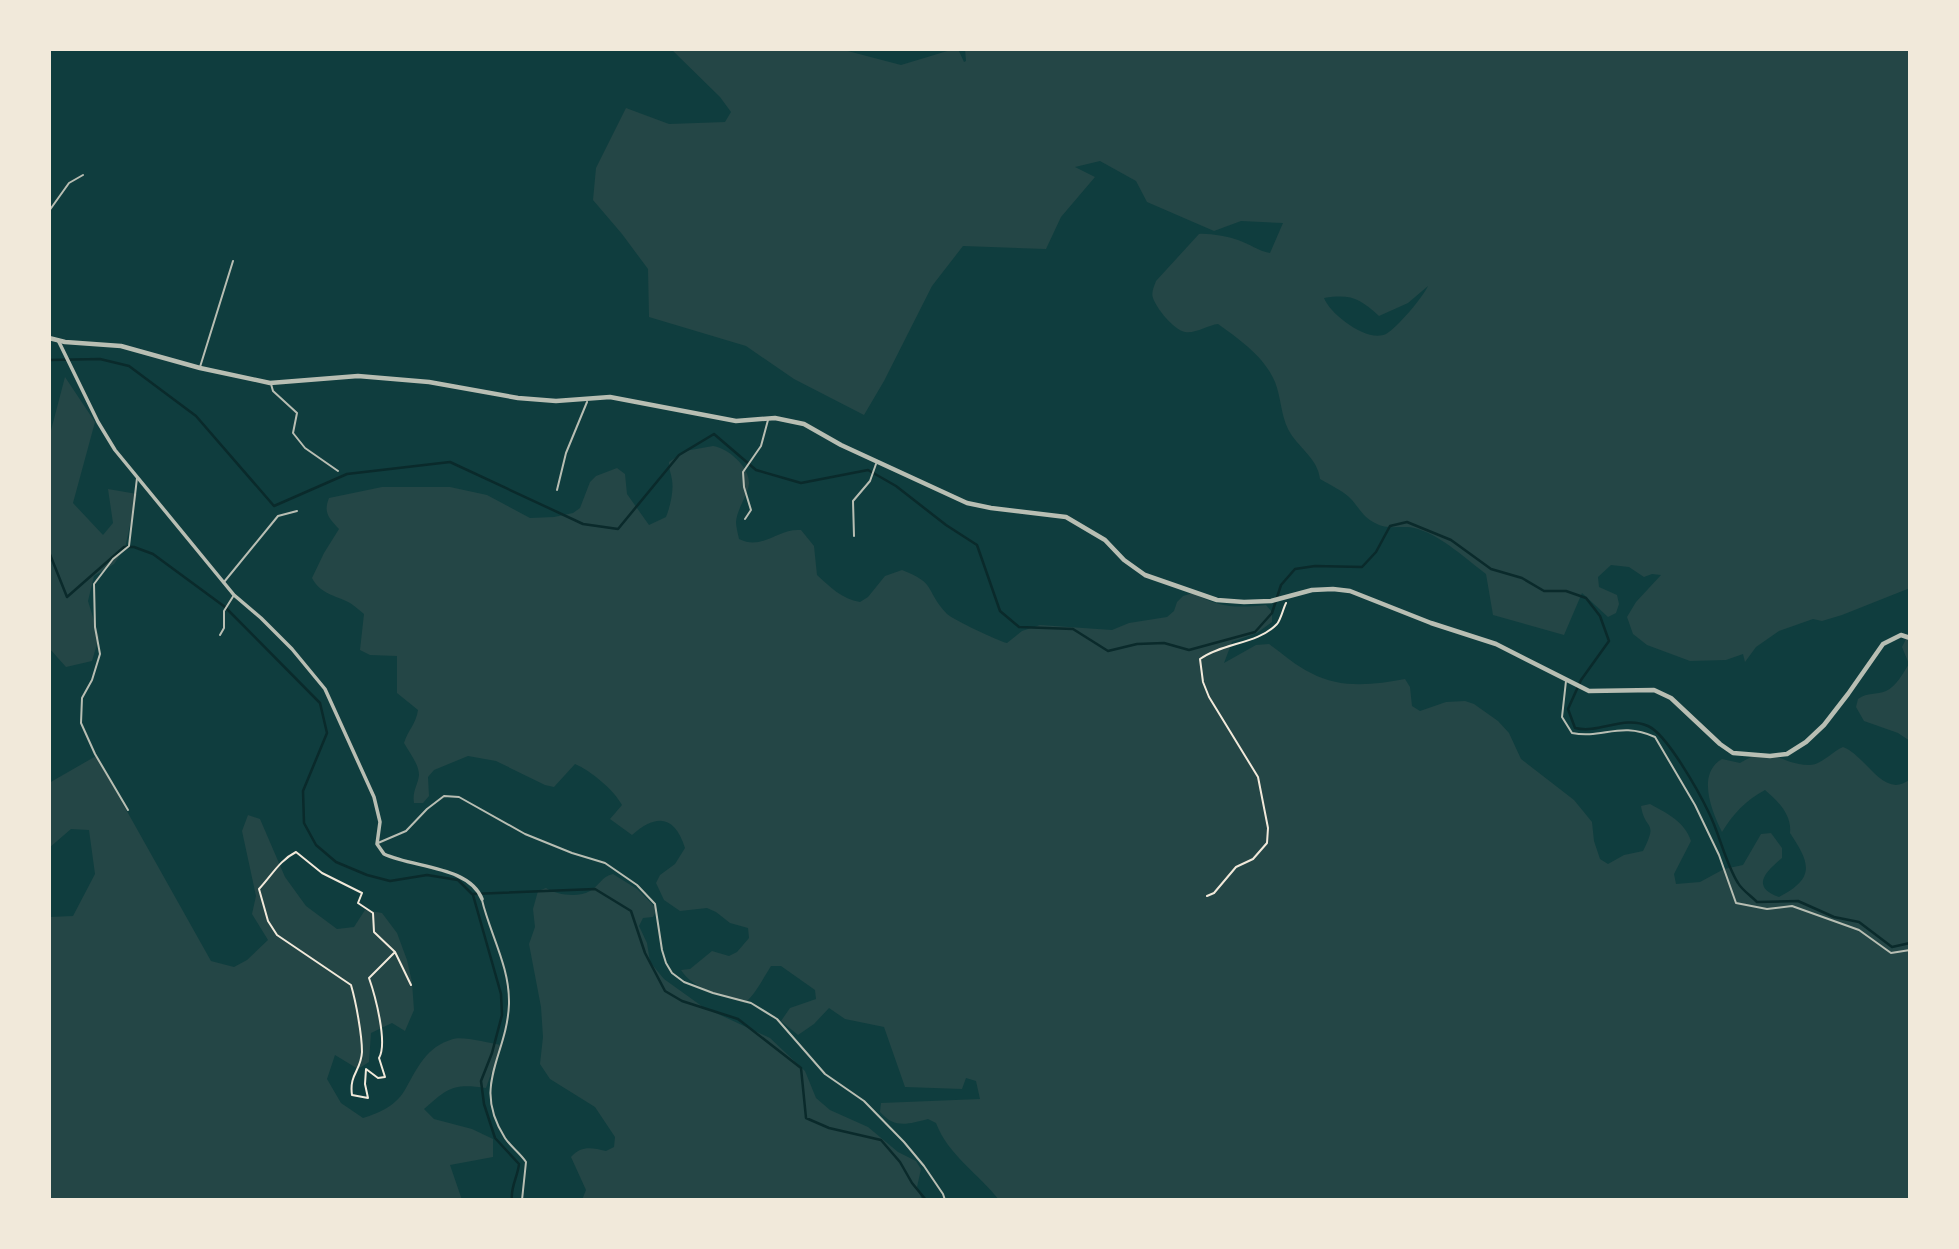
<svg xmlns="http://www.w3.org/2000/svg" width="1959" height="1249" viewBox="0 0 1959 1249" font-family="Lato,sans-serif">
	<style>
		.green { fill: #244646; fill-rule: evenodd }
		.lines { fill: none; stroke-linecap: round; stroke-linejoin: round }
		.stream { stroke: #0a2a2b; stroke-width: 2.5 }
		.path { stroke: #f1e9da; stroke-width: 2 }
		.service { stroke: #b8beb3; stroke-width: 2 }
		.minor { stroke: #b8beb3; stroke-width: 3.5 }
		.tertiary { stroke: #b8beb3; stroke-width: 4.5 }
	</style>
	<rect width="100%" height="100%" fill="#0f3d3e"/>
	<path class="green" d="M671 49H840L901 65 954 49H958L964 62 966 61 965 49H1910V588L1842 615 1822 621 1813 619 1779 631 1756 647 1745 662 1743 654 1726 660 1690 661 1647 645 1633 634 1627 617 1636 602 1661 575 1652 574 1644 577 1629 567 1611 565 1598 577 1599 587 1617 595 1619 604 1616 613 1608 617 1582 593 1564 635 1493 615 1486 574C1466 559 1443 537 1418 529 1403 524 1389 531 1375 523 1364 518 1359 508 1352 500 1344 491 1330 485 1320 479 1318 458 1297 447 1288 429 1281 415 1281 397 1275 382 1264 356 1240 340 1218 324 1208 325 1195 334 1185 332 1173 329 1157 309 1153 298 1151 292 1154 287 1156 281L1199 234C1208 233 1230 237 1238 240 1250 244 1258 251 1270 253L1283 223 1241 221 1214 231 1147 202 1136 181 1100 161 1075 167 1095 177 1061 217 1046 249 963 246 932 286 884 381 864 415 794 379 746 346 649 317 648 269 622 234 593 200 596 168 626 108 669 124 725 122 731 112 720 97ZM1428 286C1423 297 1397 328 1386 334 1367 343 1330 314 1324 298 1351 294 1359 298 1379 316L1408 303Z
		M65 377 95 422 73 503 103 535 113 523 108 489 137 494 125 548 114 564 94 576 88 601 99 637 92 661 66 667 49 648V438Z
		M713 446C728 448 750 467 749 484 747 497 737 509 736 522 736 527 738 534 739 539 763 551 777 528 801 530L814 546 817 575C830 587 842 599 860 602L868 597 885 576 902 570C937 583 925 591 947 614 954 620 998 641 1007 643L1022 631 1040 625 1112 630 1129 623 1167 617 1174 611 1177 602 1183 596 1193 593C1220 608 1236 608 1266 605L1272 612V622L1257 633 1232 642 1224 663 1256 645 1269 644C1283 654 1296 666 1311 673 1341 689 1373 685 1405 679L1410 687 1412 706 1420 711 1446 702 1465 701 1474 704 1498 721 1509 733 1521 759 1574 800 1592 822 1594 841 1600 859 1608 864 1624 855 1643 851C1659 819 1645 832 1641 806L1650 804C1667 813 1685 822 1691 841L1674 874 1676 884 1700 882 1724 869 1743 865 1761 834 1771 833 1782 848V858C1766 871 1750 887 1779 897 1816 878 1810 863 1790 833 1792 815 1778 801 1765 790 1746 800 1733 814 1722 832 1712 812 1696 774 1722 759L1740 763C1774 742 1775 764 1809 765 1822 765 1831 752 1843 747 1866 755 1884 801 1910 779V1200H999C979 1174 948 1155 936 1123L928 1119C908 1124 895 1129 880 1112L881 1103 980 1099 976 1081 966 1078 962 1089 905 1087 884 1027 845 1019 829 1008 814 1024 798 1035 781 1021 790 1008 816 999 815 990 781 966H771C762 980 757 992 745 1003 724 996 693 990 681 970L690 969 712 951 729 956 737 952 749 938 748 928 730 923 716 912 707 908 680 911 664 900 656 883 660 875 675 864 685 848C675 816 657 813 632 835L610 819 622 805C613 789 591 771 575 764L554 787 545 785 496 761 468 756 434 770 428 777 429 796 423 803H414C412 791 418 785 419 775 419 764 409 752 404 743 408 730 416 724 418 710L397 693V656L370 655 360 650 364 614C359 610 355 606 350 603 335 595 320 594 312 578L324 553 339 529C329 518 323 513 329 498L382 487H450L487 495 530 518 554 517 573 513 580 508 590 482 596 476 617 468 625 474 627 494 649 525 666 517C670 507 674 491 672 480 671 473 669 470 669 462L685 451Z
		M1910 638V741L1898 733 1864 721 1856 707 1858 699C1868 692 1876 695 1886 691 1896 687 1903 673 1909 664L1902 647 1906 639Z
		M96 756 211 961 234 967 247 960 268 940 252 914 256 896 242 831 248 815 260 819 285 877 306 906 337 929 354 927 365 910 382 913 397 933 407 960 412 982 414 1010 405 1031 392 1023 371 1033 369 1062 358 1069 335 1055 327 1079 341 1103 363 1118C380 1113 397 1105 406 1088 418 1067 426 1047 453 1039 462 1036 490 1043 501 1045L486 1088C453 1083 448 1088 424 1109L434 1119 472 1129 493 1139V1157L450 1165 462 1200H49V917L73 916 95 874 89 830 71 829 49 848V783Z
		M613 874 637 889 657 909 653 917 643 918 639 926 647 943 650 962 664 979 703 1007 770 1038 805 1071 816 1098 830 1110 868 1127 898 1152 916 1161 921 1169 917 1187 922 1200H582L586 1190 571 1157C582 1145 592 1148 606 1151L614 1147 615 1137 595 1107 550 1079 540 1064 543 1037 541 1007 529 944 535 927 533 909 538 891 546 888C556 895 579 898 590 891 600 885 601 877 613 874Z"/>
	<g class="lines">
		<path class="stream" d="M49 360 100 359 129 366 196 416 274 506 347 474 450 462 583 524 618 529 679 455 714 434 756 470 801 483 868 470 896 486 946 525 977 545 1000 611 1019 627 1073 629 1108 651 1137 644 1164 643 1189 650 1255 632 1272 613 1281 585 1295 569 1315 566 1362 567 1376 552 1390 526 1407 522 1451 540 1491 569 1522 578 1544 591H1566L1586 598 1600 616 1609 641 1581 680 1568 709 1575 728C1600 734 1623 715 1648 726 1667 734 1700 794 1709 813 1720 835 1725 862 1738 883 1742 890 1751 896 1757 902L1798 901 1834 917 1859 922 1892 947 1910 943
			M49 552 67 597 124 547H134L153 554 225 607 320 703 327 733 303 791 304 823 316 845 336 862 367 875 390 881 427 875 458 880 472 894 595 889 631 911 645 953 665 991 682 1001 738 1019 801 1068 806 1118 829 1128 881 1140 900 1162 912 1183 926 1200
			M473 895 501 994 502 1015 492 1053 481 1081 484 1104 495 1138 519 1164C518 1176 510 1188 512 1200"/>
		<path class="path" d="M1207 896 1214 893 1236 867 1253 859 1267 843 1268 828 1258 777 1209 697 1203 682 1200 659C1222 643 1258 644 1277 624 1281 619 1283 609 1286 603
			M395 952 369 978C375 995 388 1043 379 1058L385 1077 378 1078 366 1069 365 1084 368 1098 352 1095C349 1074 361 1071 362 1052 362 1035 356 1002 351 985L277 935 268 921 259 889C272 875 280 860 296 852L322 873 362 893 358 903 373 913 374 932 395 952 411 985"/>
		<path class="service" d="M49 211 69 183 83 175
			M200 367 233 261
			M271 384 273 391 297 413 293 433 305 448 338 471
			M557 490 566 453 587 402
			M745 519 751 510 744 487 743 472 761 446 768 420
			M854 536 853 501 870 481 876 464
			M224 582 278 516 297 511
			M220 635 224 628V611L234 595
			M1566 681 1562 717 1572 733C1603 739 1620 721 1655 737L1695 805 1719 855 1736 903 1767 909 1792 906 1859 930 1891 953 1910 950
			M128 810 95 754 81 723 82 698 92 680 100 654 95 627 94 584 113 559 129 546 137 478
			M378 843 406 831 427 809 444 796 459 797 525 834 572 853 605 863 637 885 655 904 662 950 666 963 672 973 684 982 713 993 751 1003 777 1019 825 1074 864 1101 904 1142 924 1166 943 1194 945 1200
			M482 900C490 934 510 967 509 1004 507 1057 471 1085 505 1138 511 1147 520 1153 526 1162L522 1200"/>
		<path class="minor" d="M58 340 98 422 115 450 234 595 261 618 292 649 325 689 374 797 380 822 377 844 384 854C414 868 469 866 482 899"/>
		<path class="tertiary" d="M49 338 65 342 121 346 200 368 270 383 358 376 429 382 518 398 556 401 610 397 736 421 775 418 804 424 841 445 967 503 991 508 1066 517 1105 540 1124 560 1145 575 1217 600 1244 602 1271 601 1312 590 1333 589 1350 591 1431 623 1496 644 1589 691 1654 690 1671 698 1720 744 1733 753 1770 756 1787 754 1806 742 1824 725 1848 694 1883 644 1901 635 1910 638"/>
	</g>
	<rect width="1959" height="1249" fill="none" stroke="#f1e9da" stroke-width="102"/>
</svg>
